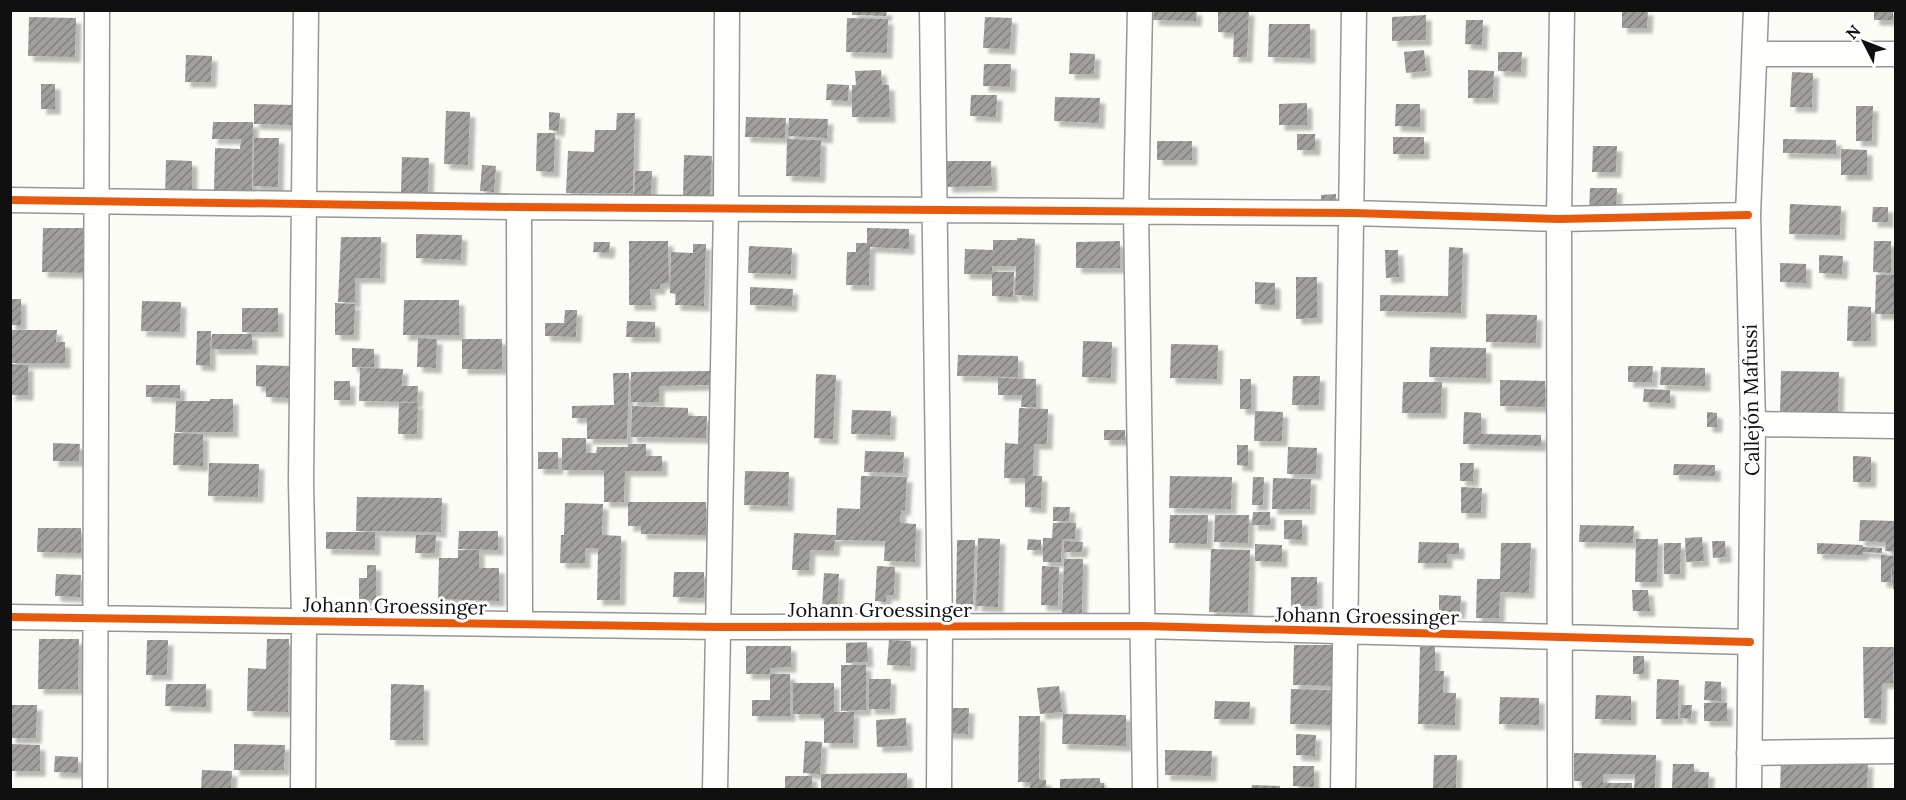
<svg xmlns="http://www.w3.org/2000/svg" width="1906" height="800" viewBox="0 0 1906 800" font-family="Lora,serif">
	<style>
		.building { fill: url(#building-hatch); filter: url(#shadow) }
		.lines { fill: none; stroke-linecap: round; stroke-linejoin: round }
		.minor-casing { stroke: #969694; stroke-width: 27 }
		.minor { stroke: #fffffe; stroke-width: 24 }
		.cycleway-casing { stroke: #fff; stroke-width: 11 }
		.cycleway { stroke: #e8590c; stroke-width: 8 }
		.labels { text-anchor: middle; stroke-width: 6; stroke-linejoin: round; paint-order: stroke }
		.street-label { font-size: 20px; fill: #101010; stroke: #fff }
	</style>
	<defs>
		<pattern id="building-hatch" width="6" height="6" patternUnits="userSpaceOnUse" patternTransform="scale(1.5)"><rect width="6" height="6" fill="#a09f9b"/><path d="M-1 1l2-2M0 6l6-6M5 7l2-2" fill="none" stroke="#81807d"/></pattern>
		<filter id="shadow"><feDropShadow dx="5.5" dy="5.5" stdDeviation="1.5" flood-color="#0004"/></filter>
	</defs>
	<rect width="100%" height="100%" fill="#fcfcf6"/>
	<path class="building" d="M852 10H887L886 16 852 15Z
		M1154 10H1197L1196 21 1153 20Z
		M1218 10H1249L1247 57H1233L1234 33 1218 32Z
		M1622 10H1648L1647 28H1622Z
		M1874 10H1893V20H1874Z
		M1426 15V40L1392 41V17Z
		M29 17 76 18 75 57 28 56Z
		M985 17 1012 18 1010 49 983 48Z
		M847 18 888 19 887 53 846 52Z
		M1466 20H1483L1482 45 1465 44Z
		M1269 24H1310V58L1268 57Z
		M1424 50 1426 71 1406 73 1404 52Z
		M1498 52H1522L1521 72 1498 71Z
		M1070 53 1095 54 1094 74H1069Z
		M186 55 212 56 211 82H185Z
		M984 64H1011L1010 87 983 86Z
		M881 70 882 85H889L890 117H852V85H856L855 71Z
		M1468 70 1494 71 1493 98H1468Z
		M1792 72 1813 73 1812 107H1790Z
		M41 84H55V109H41Z
		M827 84 849 85 848 101 826 100Z
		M971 95H997L996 117 970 116Z
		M1055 97 1100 98 1099 123 1054 121Z
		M1307 103V125H1279V104Z
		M254 104 295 105V125L254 124Z
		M1396 104H1420V127L1395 126Z
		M1856 106H1873L1872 141H1856Z
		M446 111 470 112 468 165 444 164Z
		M549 112 560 113 559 131 549 130Z
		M617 113H635L633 193H566L568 151 594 152 595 130H616Z
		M746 117 786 118 785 138 745 137Z
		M789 118 828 119 827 138 788 136Z
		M213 122H253L252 191 214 190 215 148 240 149 241 139H212Z
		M537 133H555L554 172 536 171Z
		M1297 134H1315V150H1297Z
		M1393 137H1424V154H1393Z
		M254 138H279L278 187 253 186Z
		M787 139 821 140 820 177 786 176Z
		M1783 139 1836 140V154L1783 153Z
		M1157 141H1192V160H1157Z
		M1593 146H1617L1616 172H1592Z
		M1841 149 1867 150V175H1841Z
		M684 155 712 156 710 198 683 197Z
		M402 157 429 158 428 193H401Z
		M166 160 192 161V198H165Z
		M947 161H991L992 186 947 187Z
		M482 165 496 166 494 192 480 191Z
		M635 171H652L651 197H634Z
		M1590 188H1617L1616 214 1589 213Z
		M1336 194V207L1321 208V195Z
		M1790 204 1841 206 1840 235 1789 234Z
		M1873 207H1888V222H1872Z
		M43 228H87L86 273 42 272Z
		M867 228 909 229V249L870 247 869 285H846L847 252H856V243H867Z
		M416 234 462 235 461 260 416 258Z
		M341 237H381L380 278H355V302H338Z
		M1017 238 1035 239 1033 296 1015 295 1016 266H992V272H1014L1013 297 992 296V274H964L965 249 993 250V240H1017Z
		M629 241H668L669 283 660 284V289H650L651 305H629Z
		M1120 241V268H1076V242Z
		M1874 241H1891V273L1873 272Z
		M594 242H610L609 253 593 252Z
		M693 244H706L704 306 675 305 676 294 670 293 671 252 693 253Z
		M749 246 792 248 791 274 748 273Z
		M1449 247 1463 248 1461 313 1380 311V295L1448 296Z
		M1385 250H1398L1399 277 1386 278Z
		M1819 255 1843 256 1842 274 1819 273Z
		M1780 263 1806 264V283L1780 282Z
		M1876 275H1896V314H1875Z
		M1296 277H1317V318L1296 319Z
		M1255 282 1275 283V305L1255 304Z
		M750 287 793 289 792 306 750 305Z
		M10 299H21V325H10Z
		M404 300H459V335H403Z
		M142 301 181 302 180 332 141 331Z
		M335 303 355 304 354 335H335Z
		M1848 306 1871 307V341H1847Z
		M242 308H278V332H242Z
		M565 310H577L576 337 545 336V323H564Z
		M1486 314 1537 315 1536 343 1486 342Z
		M627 321 655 322V337H626Z
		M10 330H57L56 342H65V363H10Z
		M197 331H211L210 366 196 365Z
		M212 334H252V349H212Z
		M418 338 437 339 436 368 417 367Z
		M462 339H502V369H462Z
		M1083 341 1112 342 1111 378 1082 377Z
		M1171 344 1218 345 1217 379 1170 378Z
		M1430 347 1486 348V378L1429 377Z
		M352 348 374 349V367H352Z
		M958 355 1018 356V377L957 376Z
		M10 364 28 365V395H10Z
		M256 365 291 366 290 398 266 397V387L256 386Z
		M1628 366H1653L1652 382H1628Z
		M1661 367 1705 368V386L1660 385Z
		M360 368 403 369 402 386H418L417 402 359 401Z
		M711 371V385L659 386V402H631V372Z
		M1781 371 1839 372 1838 416 1780 414Z
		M613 373H629L627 439H587V418H572V406L614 405Z
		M816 374 836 375 833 439 814 438Z
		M1293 376H1320L1319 405H1292Z
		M998 378 1036 379V407H1021L1022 395H998Z
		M1240 379H1251V409H1240Z
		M1500 380 1545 381V407L1500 406Z
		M334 381H350V400H334Z
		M1403 382H1442L1441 413H1402Z
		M146 385H180V398L146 397Z
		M1644 389 1670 390V403L1643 402Z
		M210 399H233V432H175L176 401H210Z
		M399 403H418L417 434H398Z
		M632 406 688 408V416H707L706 438 631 437Z
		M1019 408 1048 409 1047 444H1034L1033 476H1042L1041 508 1025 507V478H1004L1005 443 1018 444Z
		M852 410 891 411 890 435 851 434Z
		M1255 411 1283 412 1282 441H1254Z
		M1464 412 1481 413V434L1541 435V446L1463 444Z
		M1707 412 1717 413V427H1707Z
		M1104 430H1125V440H1104Z
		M174 433 203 434V466L173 465Z
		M562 438H586V453H596L597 447H628V444H646V456H662V471H625L624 502H604V470H562Z
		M53 443 80 444 79 461H53Z
		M1237 445H1248V466L1237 465Z
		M1288 447 1317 448 1316 474H1287Z
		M865 451 904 452 903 473 864 472Z
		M538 452H558V469H538Z
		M1853 456 1871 457V482H1853Z
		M209 463 259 464 258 497 208 496Z
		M1460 463H1474L1473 481H1460Z
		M1674 464 1715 465V476L1673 475Z
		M745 471 789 472 788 506 744 505Z
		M861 476 907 477 905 510H901L900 523 916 524 915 562 884 561 885 541 835 540 834 551 810 550 809 570H792L794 533 836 535 837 508 860 509Z
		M1170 476 1232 477 1231 509 1169 508Z
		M1253 477H1264L1263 505H1252Z
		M1273 478 1311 479 1310 509H1272Z
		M1461 487 1482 488 1481 513H1461Z
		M357 497 442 498 441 532 356 531Z
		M628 502H706V535L641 534V526H628Z
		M565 503 603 504 602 535 621 536 620 600H597L598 548H585V563H560L561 535H564Z
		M1053 507H1070L1069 521H1053Z
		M1253 512H1270V525H1252Z
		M1170 515H1208L1207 544 1169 543Z
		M1215 515H1249L1248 543 1214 542Z
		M1284 520H1302V540L1284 539Z
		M1860 520 1896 521V552L1885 551 1886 542 1859 541Z
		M1053 523H1076L1075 539H1062L1061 562H1043V538H1052Z
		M1580 525 1634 526 1633 543 1579 542Z
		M38 528H81V553L37 552Z
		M459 531H498V550L458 549Z
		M326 532H375V550L326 549Z
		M416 535H436L435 553H415Z
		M1702 537 1704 561 1686 562 1685 538Z
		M978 538 1000 539 998 607 976 606Z
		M1028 539 1041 540V550H1027Z
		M1636 539H1658L1657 582H1635Z
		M957 540H975L973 605H956Z
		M1064 541 1083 542 1082 552H1064Z
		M1712 541H1725L1726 557 1713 558Z
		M1419 542 1459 543V554H1447V563H1418Z
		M1501 543H1531L1529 593 1500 592 1499 618H1476L1477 579H1500Z
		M1664 543H1681L1680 574H1664Z
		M1817 543 1863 545V547L1882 548V553L1863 552V555L1817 554Z
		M1255 544 1282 545V562L1255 561Z
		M1211 549 1250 550 1248 613 1209 612Z
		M458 550H479V568H499V601L438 599 439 558H458Z
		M1881 555 1896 556V589H1893L1891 566V582H1881Z
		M1064 559H1083L1082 615H1062Z
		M367 565H376V600H359V578H367Z
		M877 566 895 567 894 595H886V602L875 601Z
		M1042 566 1059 567 1058 606 1041 605Z
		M674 572H704V598L673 597Z
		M824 573 839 574 837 609H822Z
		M56 574 81 575 80 597 55 596Z
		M1291 577H1317V606H1291Z
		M1632 590H1648L1650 611H1633Z
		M1439 595 1461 596 1460 613H1439Z
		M39 639H79L78 689H38Z
		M267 639H289L288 712 247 711 248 668 266 669Z
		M147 640H168L167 675H146Z
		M889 640 911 641 910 666 887 665Z
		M867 642 868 662 846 663V643Z
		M1294 645H1334L1333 686 1293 685Z
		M746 646H791V667L770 668V674H746Z
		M1420 647H1435V671H1444L1443 693H1456L1455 725 1418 724Z
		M1863 647H1894L1893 683H1882L1881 719 1864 718Z
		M1633 656H1644V674H1633Z
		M841 665H866V710L841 711Z
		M770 674H790V716H752V700H770Z
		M869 679H891L890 709H869Z
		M1657 679 1679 680 1678 719H1656Z
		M1705 681 1721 682V701L1704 700Z
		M793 683H834V712H854L853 743H824V718H821L820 714H793Z
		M166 684H206V707L165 706Z
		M391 684 424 685 423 740H390Z
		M1059 686 1062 712 1040 714 1037 688Z
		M1291 689 1332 690 1331 725 1290 724Z
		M1596 695 1631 696V720L1595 719Z
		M1500 697 1539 698V725L1499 724Z
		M1215 701 1250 702 1249 719H1214Z
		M1704 703H1727V721H1704Z
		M10 705H37L36 738H10Z
		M1681 705H1692L1691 719 1680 718Z
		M943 708H969L968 734 942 733Z
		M1063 714 1126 715V746L1062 744Z
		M1019 716H1040L1039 780H1046V790H1030V782H1018Z
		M906 718 907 746 877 747 876 720Z
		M1296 734 1316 735 1315 756 1296 755Z
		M805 741 822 742 820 774 803 773Z
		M10 744 40 745V771H10Z
		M234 744 285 745 284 770H234Z
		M1165 750 1212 751 1211 776 1165 775Z
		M1574 753 1656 755 1655 790H1634L1635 774H1603V783H1632V790H1582V781H1574Z
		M1434 755H1457L1456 788H1433Z
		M55 756 78 757V773L54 772Z
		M1781 761 1868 762 1867 790H1780Z
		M1673 764H1694V772H1709L1708 789 1672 788Z
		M1293 766H1314V787L1293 786Z
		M202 770 232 771 231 790H201Z
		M907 773V790H821V774Z
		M785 776H812V790H785Z
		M1100 778V783H1104V790H1060V779Z
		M1252 785 1280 786V790H1251Z"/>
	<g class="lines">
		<defs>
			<path id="minor" d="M932 10 940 627 939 790
				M1140 10 1136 210 1145 790
				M1756 54H1896
				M10 200 519 207 1352 213 1559 219 1748 215
				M519 207 520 624
				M1753 424 1896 426
				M10 617 718 627 1143 626 1750 642
				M1749 753 1896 751
				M95 790 97 10
				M303 790 304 621 301 482 306 10
				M715 790 726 208 727 10
				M1343 790 1354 10
				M1560 790 1559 219 1562 10
				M1749 790 1753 424 1748 215 1756 10"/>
		</defs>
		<use href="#minor" class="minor-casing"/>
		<use href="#minor" class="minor"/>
		<defs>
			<path id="cycleway" d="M10 200 519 207 1352 213 1559 219 1748 215
				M10 617 718 627 1143 626 1750 642"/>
		</defs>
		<use href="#cycleway" class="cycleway-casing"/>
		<use href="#cycleway" class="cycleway"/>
	</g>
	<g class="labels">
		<g class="street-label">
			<text transform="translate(1751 400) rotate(-91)" y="7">Callejón Mafussi</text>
			<text transform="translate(395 606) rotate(1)" y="7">Johann Groessinger</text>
			<text x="880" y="617">Johann Groessinger</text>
			<text transform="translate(1367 616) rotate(1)" y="7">Johann Groessinger</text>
		</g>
	</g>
	<rect width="1906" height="800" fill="none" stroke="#101010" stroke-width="24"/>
	<g transform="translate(1864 42) rotate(312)" stroke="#ffffff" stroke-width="4.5" paint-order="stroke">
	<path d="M0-4.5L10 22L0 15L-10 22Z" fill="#101010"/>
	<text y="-9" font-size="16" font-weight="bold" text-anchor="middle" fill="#101010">N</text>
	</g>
</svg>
